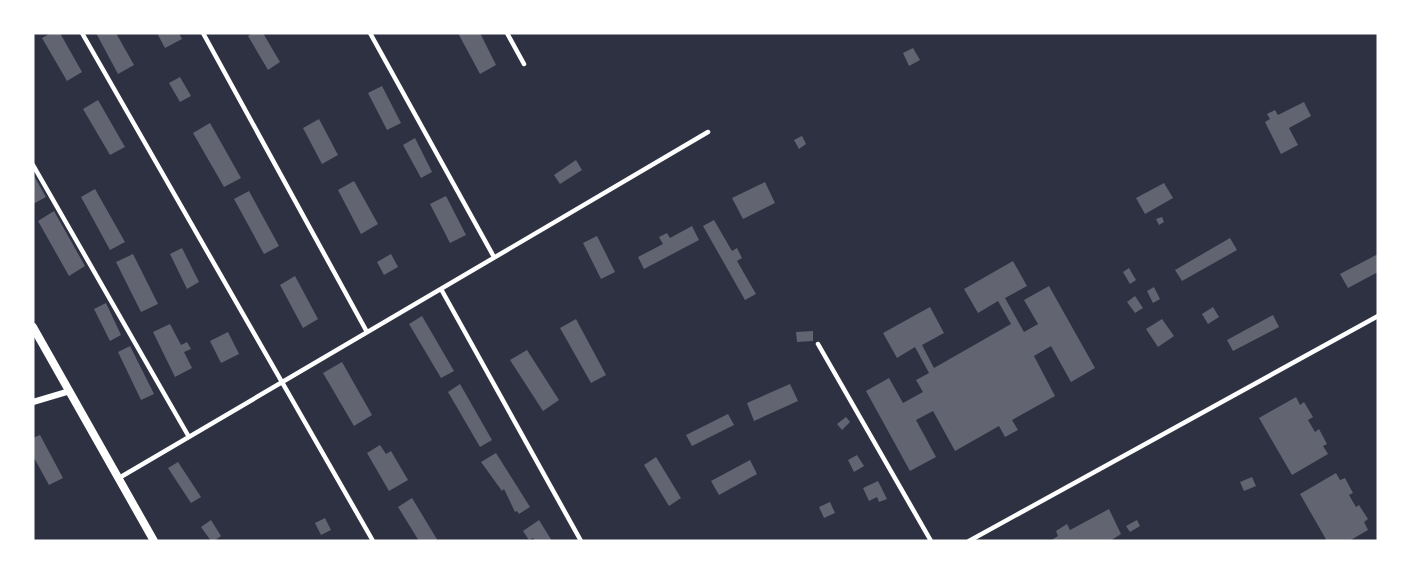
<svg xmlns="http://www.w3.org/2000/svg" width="1411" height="574" viewBox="0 0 1411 574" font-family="'Sofia Sans Condensed',sans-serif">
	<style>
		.building { fill: #626471 }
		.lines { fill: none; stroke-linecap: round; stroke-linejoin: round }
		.minor { stroke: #fff; stroke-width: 4.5 }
		.tertiary { stroke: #fff; stroke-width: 6 }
		.trunk { stroke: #fff; stroke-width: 8 }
	</style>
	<rect width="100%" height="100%" fill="#2d3142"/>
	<path class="building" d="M51 33H60L82 72 67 81 42 38Z
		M96 33H116L134 65 118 74Z
		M157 33H179L182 39 165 48Z
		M252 33H263L280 62 268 70 248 36Z
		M458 33H480L496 65 480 74Z
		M913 48 920 60 909 66 903 53Z
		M180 77 191 96 180 102 169 83Z
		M382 86 401 123 387 130 368 93Z
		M98 100 125 147 110 155 83 109Z
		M1304 102 1311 116 1289 128 1298 145 1281 154 1265 122 1270 119 1267 114 1275 110 1278 115Z
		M319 119 338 155 322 164 303 128Z
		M210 123 241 178 224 187 193 133Z
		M802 136 806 144 799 149 794 140Z
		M415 138 432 172 421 178 403 145Z
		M576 160 582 170 560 184 554 175Z
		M33 174 46 197 33 204Z
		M354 181 378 224 361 234 338 190Z
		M765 182 775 203 743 219 732 198Z
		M1164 183 1173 198 1145 214 1136 198Z
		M95 189 125 242 110 250 81 197Z
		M249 191 279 246 264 254 234 199Z
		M446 196 466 235 450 243 430 204Z
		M54 211 85 266 69 276 38 221Z
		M1162 217 1164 222 1159 225 1156 219Z
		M714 220 732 251 737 248 742 258 737 261 756 294 745 300 703 226Z
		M692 226 699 240 644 269 638 257 663 244 659 237 667 233 670 238Z
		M597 236 615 272 601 279 583 243Z
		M1230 238 1237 250 1182 281 1175 270Z
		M182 248 199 282 187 289 170 254Z
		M133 254 158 304 141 312 116 262Z
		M391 254 398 267 384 275 377 262Z
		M1378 254V272L1348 288 1340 274Z
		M1013 261 1027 286 1005 298 1024 332 1038 324 1024 300 1049 286 1095 368 1071 382 1051 346 1034 356 1055 396 1012 420 1018 430 1005 437 999 426 955 451 933 411 916 420 936 457 910 471 866 391 889 378 903 403 923 392 916 380 929 373 915 347 897 358 883 333 930 307 944 333 922 345 934 368 1011 324 998 301 978 313 964 289Z
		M1129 268 1136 280 1130 284 1123 272Z
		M295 276 318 319 303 328 280 285Z
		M1154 287 1160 299 1153 303 1147 291Z
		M1135 296 1143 308 1135 313 1127 302Z
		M106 303 121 335 110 341 94 309Z
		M1213 307 1219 317 1208 324 1202 314Z
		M1273 315 1279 327 1233 351 1227 340Z
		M422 316 454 371 441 378 409 324Z
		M576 319 606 375 591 383 560 328Z
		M1162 319 1174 336 1158 347 1146 329Z
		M170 324 181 345 187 342 191 349 184 352 192 368 175 377 153 332Z
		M813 331V341L797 342 796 332Z
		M228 332 239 354 221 363 210 341Z
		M130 346 154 394 141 400 118 352Z
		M527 350 559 400 543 411 510 360Z
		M342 362 372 415 354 426 323 373Z
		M460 384 492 440 480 447 448 392Z
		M790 384 798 401 754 421 747 403Z
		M1296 397 1300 405 1304 402 1313 417 1308 420 1315 432 1319 429 1327 444 1323 446 1328 454 1292 475 1259 418Z
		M728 414 734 425 692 446 686 435Z
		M846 417 850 422 842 430 837 424Z
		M40 435 63 478 49 485 33 456V438Z
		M380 445 386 454 391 451 408 480 389 491 367 453Z
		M496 453 530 507 519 514 517 511 515 512 504 489 502 491 481 462Z
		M857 455 864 466 854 472 848 460Z
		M656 457 681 498 669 506 644 465Z
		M750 460 757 474 719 495 711 481Z
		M178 462 201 497 191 503 168 468Z
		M1336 473 1340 480 1345 478 1353 493 1349 495 1356 507 1359 505 1368 519 1364 522 1368 530 1349 541H1327L1300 494Z
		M1252 477 1256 486 1244 491 1240 482Z
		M878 481 887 499 879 502 877 497 869 501 863 488Z
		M412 498 438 541H419L398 507Z
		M830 502 835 513 824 518 819 507Z
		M1109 509 1121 534 1110 541H1050L1058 536 1056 531 1067 524 1070 530Z
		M325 518 331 530 321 535 315 523Z
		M211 520 221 536 214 541H211L201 527Z
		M539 520 552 541H535L533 538 529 540 523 531Z
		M1137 520 1140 526 1130 532 1126 526Z"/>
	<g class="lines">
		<path class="minor" d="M82 33 373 541
			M203 33 367 332
			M370 33 494 257
			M507 33 524 64
			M33 165 189 437
			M441 289 581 541
			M818 344 931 541
			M119 478 708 132
			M969 541 1378 316"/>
		<path class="tertiary" d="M33 402 70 391"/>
		<path class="trunk" d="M33 327 154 541"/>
	</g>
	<rect width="1411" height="574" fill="none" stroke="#ffffff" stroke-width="69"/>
</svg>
